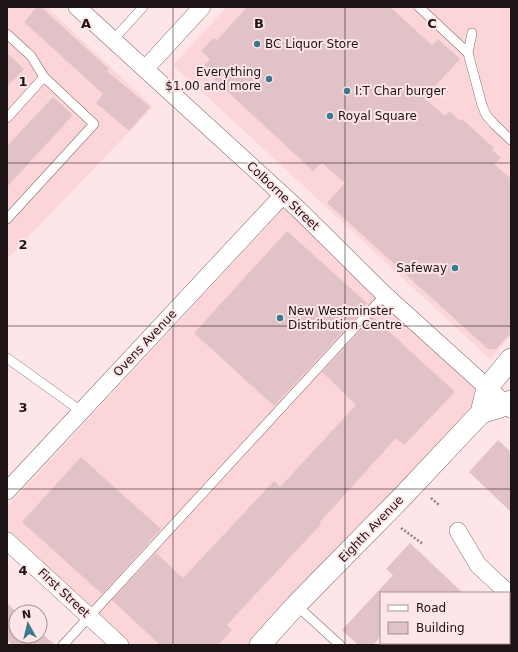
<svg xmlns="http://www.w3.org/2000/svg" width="518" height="652" viewBox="0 0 518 652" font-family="'DejaVu Sans',sans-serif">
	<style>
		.built { fill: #fcd5d9 }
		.building { fill: #e1c2c6 }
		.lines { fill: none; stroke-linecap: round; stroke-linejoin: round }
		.service-casing { stroke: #876c6e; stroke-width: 10 }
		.minor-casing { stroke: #876c6e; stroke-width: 18 }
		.tertiary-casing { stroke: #876c6e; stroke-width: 22 }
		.path { stroke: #928082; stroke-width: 2.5; stroke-dasharray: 2 2; stroke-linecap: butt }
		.service { stroke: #fff; stroke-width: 9 }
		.minor { stroke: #fff; stroke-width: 17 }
		.tertiary { stroke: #fff; stroke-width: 21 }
		.grid { fill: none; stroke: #1e1315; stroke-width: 1; stroke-opacity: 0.55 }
		.poi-dot { fill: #3a7a8e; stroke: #fee5e7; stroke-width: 1.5 }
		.labels { text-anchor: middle; stroke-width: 4; stroke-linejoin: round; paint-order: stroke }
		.poi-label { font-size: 12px; fill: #1e1315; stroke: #fee5e7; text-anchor: start }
		.street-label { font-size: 12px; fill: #1e1315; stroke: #fee5e7 }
		.grid-label { font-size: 13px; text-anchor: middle; font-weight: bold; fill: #1e1315; stroke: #fee5e7; stroke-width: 4; stroke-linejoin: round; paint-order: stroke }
	</style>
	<rect width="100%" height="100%" fill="#fee5e7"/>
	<path class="built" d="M7 7H47L153 107 7 259Z
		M227 7H511V335L490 359 173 65Z
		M284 208 484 393 251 645H130L7 532V507Z"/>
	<path class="building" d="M37 7H41L109 69 107 71 150 107 129 131 96 103 103 94 24 22Z
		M247 7H390L432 45 438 39 460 59 424 98 445 116 450 111 460 121 462 119 494 148 492 150 501 158 494 164 511 179V333L496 349 489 350 327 203 345 183 322 163 313 171 202 68 210 59 201 51 213 38 217 40Z
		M7 53 24 69 7 86Z
		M53 97 73 115 7 187V146Z
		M287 231 367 303 363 308 364 309 274 406 194 333Z
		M373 317 455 392 404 445 396 438 319 523 321 524 227 625 232 630 218 645H160L112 600 156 553 183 578 274 481 280 487 356 405 322 372Z
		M498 440 511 452V512L469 472Z
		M81 457 161 529 102 594 22 522Z
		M410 543 463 593H381V636L373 645H358L342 630 393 575 386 569Z
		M7 603 16 612V636H40V632L55 645H12L7 640Z"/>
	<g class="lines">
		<defs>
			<path id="service" d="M419 7 468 53
				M472 33 468 53 482 105 486 115 494 124 511 140
				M7 34 31 56 44 77 94 124 7 219
				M113 40 143 7
				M7 118 44 77
				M7 358 81 411
				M296 605 340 645
				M63 645 385 295"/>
			<path id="minor" d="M77 7 297 208 385 295 511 409
				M145 69 202 7
				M7 491 283 195
				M458 531 478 565 508 593
				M7 541 120 645"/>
			<path id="tertiary" d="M481 413 487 388 511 359
				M260 645 296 605 403 496 481 413 506 405 511 401"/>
		</defs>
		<use href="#service" class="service-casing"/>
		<use href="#minor" class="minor-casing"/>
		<use href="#tertiary" class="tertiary-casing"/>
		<path class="path" d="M431 498 439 505
			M401 528 423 544"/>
		<use href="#service" class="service"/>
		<use href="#minor" class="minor"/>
		<use href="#tertiary" class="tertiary"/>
	</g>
	<path class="grid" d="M173 7V645M345 7V645M7 163H511M7 326H511M7 489H511"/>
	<g class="poi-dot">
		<circle cx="257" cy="44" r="4"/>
		<circle cx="269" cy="79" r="4"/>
		<circle cx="347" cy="91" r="4"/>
		<circle cx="330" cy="116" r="4"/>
		<circle cx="455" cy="268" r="4"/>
		<circle cx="280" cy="318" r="4"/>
	</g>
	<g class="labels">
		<g class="poi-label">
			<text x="265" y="48">BC Liquor Store</text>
			<text x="261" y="76" text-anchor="end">Everything<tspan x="261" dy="14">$1.00 and more</tspan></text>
			<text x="355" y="95">I:T Char burger</text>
			<text x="338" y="120">Royal Square</text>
			<text x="447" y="272" text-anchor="end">Safeway</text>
			<text x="288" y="315">New Westminster<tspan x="288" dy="14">Distribution Centre</tspan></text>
		</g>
		<g class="street-label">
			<text transform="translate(283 196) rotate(43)" y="4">Colborne Street</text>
			<text transform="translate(145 343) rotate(-47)" y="4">Ovens Avenue</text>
			<text transform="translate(371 529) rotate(-46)" y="4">Eighth Avenue</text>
			<text transform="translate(64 593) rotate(43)" y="4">First Street</text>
		</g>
	</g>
	<g class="grid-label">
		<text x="86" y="28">A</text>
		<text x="259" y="28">B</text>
		<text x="432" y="28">C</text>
		<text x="23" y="86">1</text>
		<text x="23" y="249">2</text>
		<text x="23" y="412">3</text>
		<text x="23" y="575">4</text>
	</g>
	<rect width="518" height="652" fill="none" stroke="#1e1315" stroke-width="16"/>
	<rect x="380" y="592" width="130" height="52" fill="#fee5e7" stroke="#a49193"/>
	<rect x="388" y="605" width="20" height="6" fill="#ffffff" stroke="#a49193"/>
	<text x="416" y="612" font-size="12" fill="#1e1315">Road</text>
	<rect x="388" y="622" width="20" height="12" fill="#e1c2c6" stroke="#a49193"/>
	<text x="416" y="632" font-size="12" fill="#1e1315">Building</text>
	<g transform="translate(28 624) rotate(352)"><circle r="19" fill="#fee5e7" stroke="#a49193"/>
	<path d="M0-3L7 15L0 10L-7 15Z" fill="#3a7a8e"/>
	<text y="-6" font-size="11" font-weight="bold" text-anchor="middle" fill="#1e1315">N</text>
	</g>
</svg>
